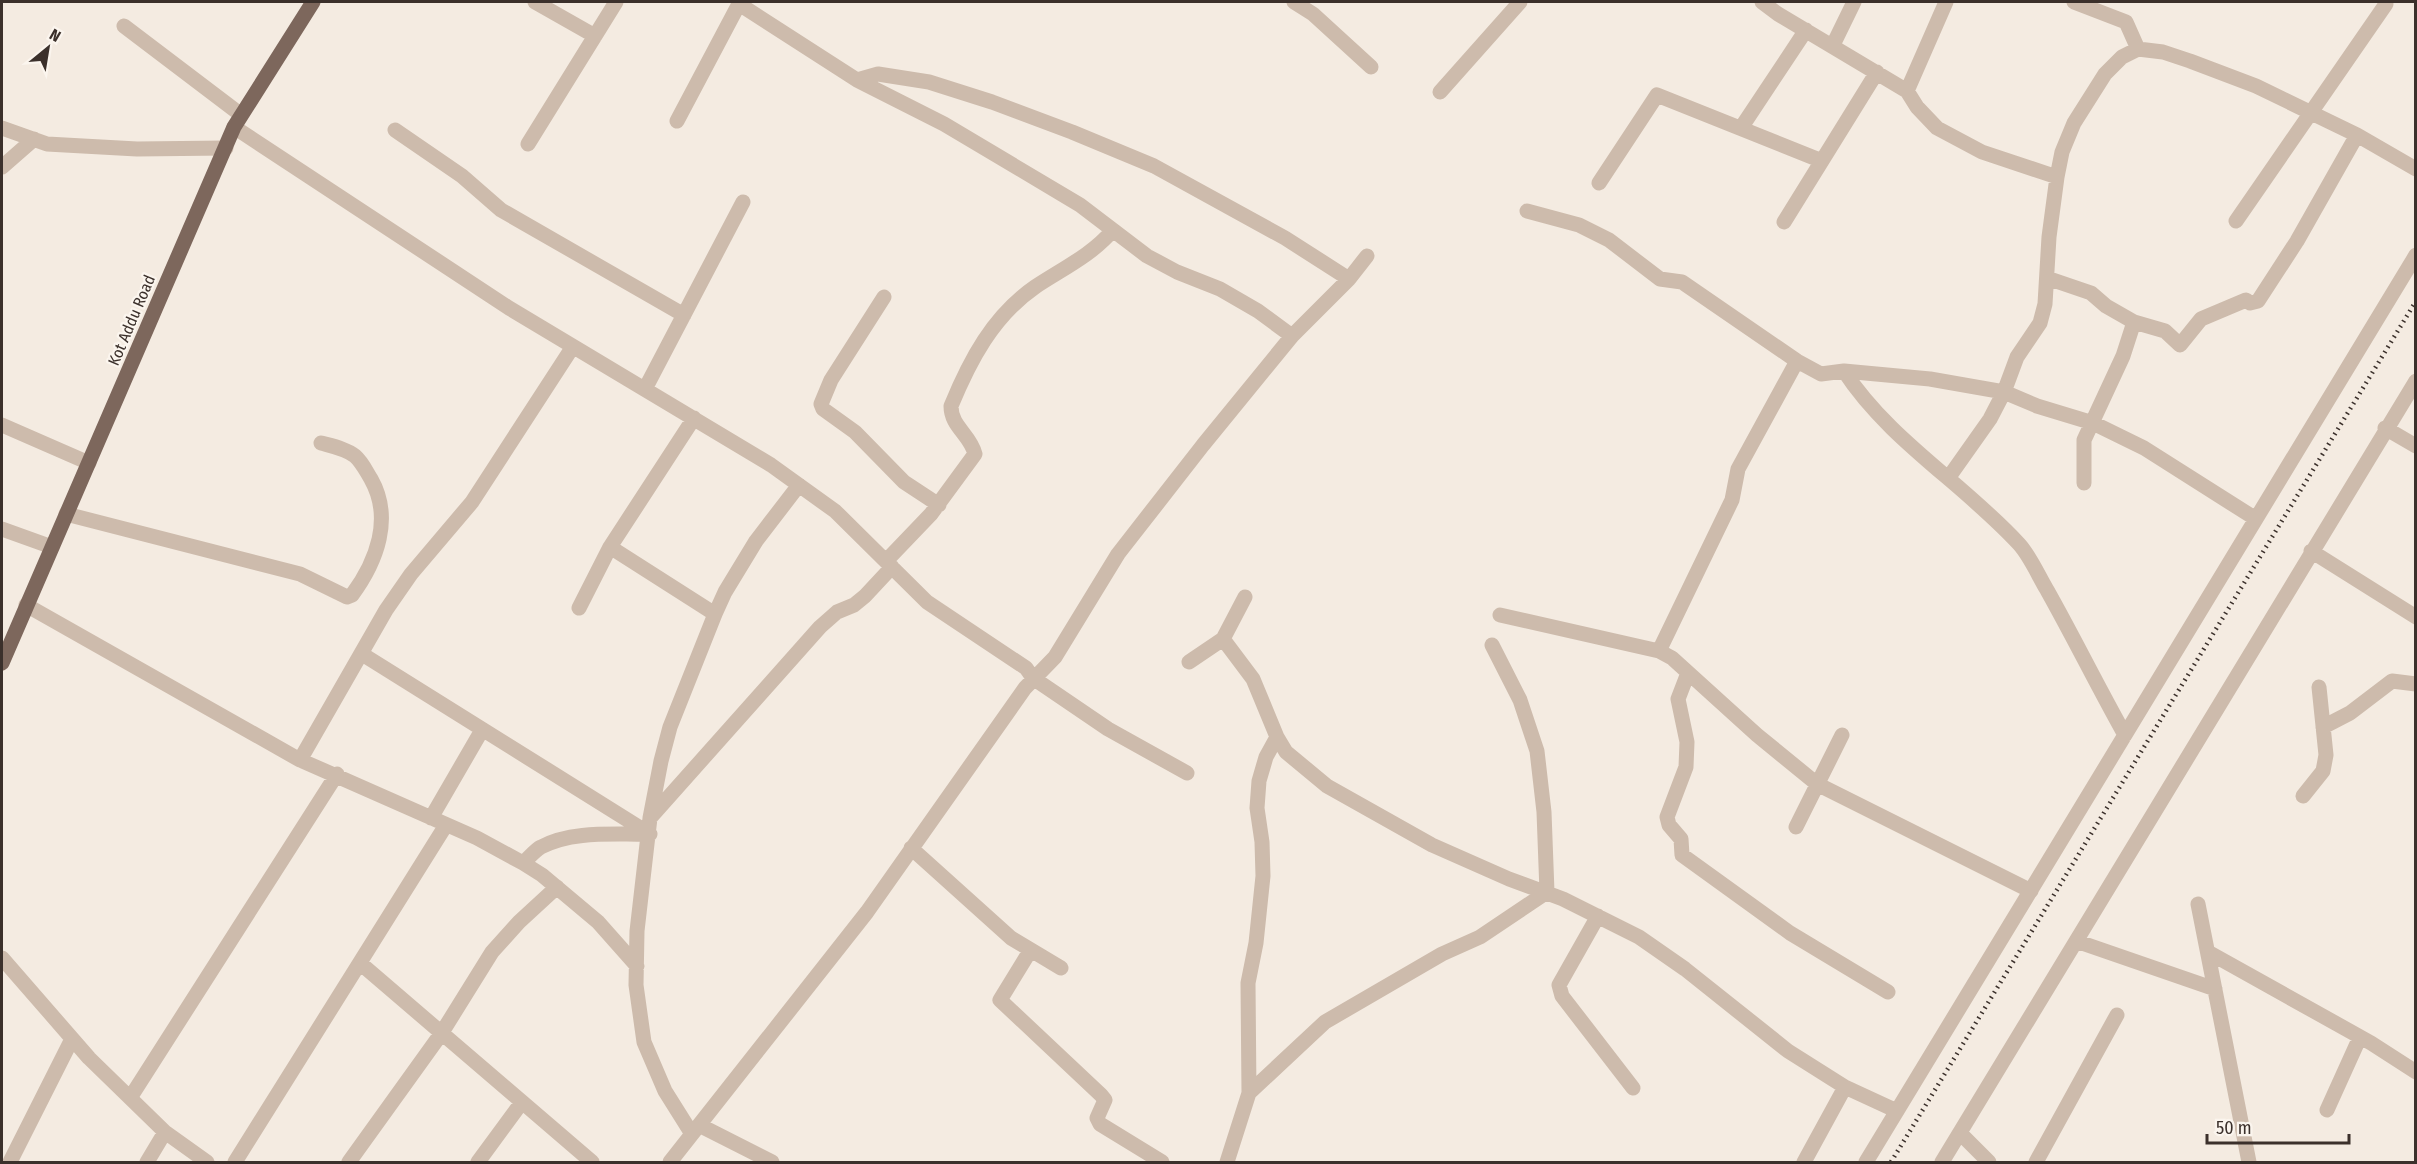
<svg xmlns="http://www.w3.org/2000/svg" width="2417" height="1164" viewBox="0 0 2417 1164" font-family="'Fira Sans Condensed',sans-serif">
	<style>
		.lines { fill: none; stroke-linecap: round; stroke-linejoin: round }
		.street { stroke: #cdbbac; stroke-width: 15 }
		.primary { stroke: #7d675c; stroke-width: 15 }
		.rail { stroke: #3b302b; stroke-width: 4.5; stroke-dasharray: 1.5 4.5; stroke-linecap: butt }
		.labels { text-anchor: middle; stroke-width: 4.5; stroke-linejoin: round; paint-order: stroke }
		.street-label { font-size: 16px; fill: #3b302b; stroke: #fbf5ee }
	</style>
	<rect width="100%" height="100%" fill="#f4ebe1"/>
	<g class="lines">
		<path class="street" d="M535 2 595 36
			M1294 2 1313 14 1371 67
			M1762 2 1778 14 1907 91 1917 107 1937 128 1982 152 2057 177
			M2074 2 2126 22 2138 49
			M739 4 857 80 944 124 1080 205 1147 256 1177 272 1220 289 1258 311 1292 336
			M124 26 240 114
			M1833 45 1854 2
			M857 80 878 74 929 82 992 102 1072 132 1154 166 1285 238 1349 279
			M1907 91 1946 2
			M1440 92 1520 2
			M677 121 740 2
			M234 127 509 308 771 465 835 511 927 602 1026 668 1033 678 1108 729 1187 773
			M2 128 47 144 137 149 226 148
			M1741 128 1806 30
			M395 130 462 176 501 210 684 315
			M528 144 616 2
			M2 167 34 139
			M1599 183 1657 95 1822 161
			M1527 211 1579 225 1609 240 1660 279 1682 282 1797 361 1821 374 1844 371 1930 379 2004 392 2037 406 2093 423 2144 448 2256 519
			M2236 221 2386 4
			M1784 222 1877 72
			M2047 278 2091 293 2106 306 2134 322 2165 331 2180 345 2201 319 2246 300 2250 303 2258 301 2297 241 2357 135
			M884 297 831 380 821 404 823 409 855 432 904 482 939 505
			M1844 371C1889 440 1963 483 2019 544 2030 556 2038 575 2047 590 2074 638 2098 687 2125 735
			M645 389 743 202
			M2 425 89 463
			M2385 428 2416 446
			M1949 477 1990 419 2004 392 2017 357 2040 323 2045 304 2049 237 2057 177 2062 152 2074 123 2105 74 2122 57 2138 49 2163 52 2190 61 2256 86 2357 135 2416 169
			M2084 483V440L2123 356 2134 322
			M66 514 300 574 347 597 352 595C377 561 393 518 371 479 366 471 362 462 355 456 347 449 332 446 321 443
			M2 529 52 547
			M610 547 715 614
			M2311 551 2416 617
			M886 561 931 514 975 454C970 434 951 427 951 406 970 360 993 316 1035 287 1062 269 1092 255 1113 230
			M26 605 300 760 477 838 523 863 542 875 598 922 637 966
			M579 608 610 547 694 418
			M1500 615 1659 651 1672 658 1757 735 1817 784 2031 891
			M1223 639 1253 679 1277 737 1286 752 1327 786 1432 845 1509 879 1563 899 1639 937 1685 969 1788 1051 1845 1087 1897 1111
			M1492 645 1520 700 1537 751 1544 812 1547 892
			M1659 651 1732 500 1738 469 1797 361
			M362 654 650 834
			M1189 662 1223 639 1245 597
			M1688 673 1678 699 1687 742 1686 767 1667 817 1669 825 1681 839 1682 855 1790 933 1888 992
			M2323 727 2350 713 2392 681 2416 684
			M300 760 386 610 411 574 472 502 572 348
			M2303 796 2323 771 2326 755 2319 687
			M431 818 482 730
			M650 818 820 627 837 612 854 605 865 596 892 567
			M1796 827 1842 735
			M911 848 1011 938 1061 968
			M523 863C529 858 535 850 541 847 573 830 615 835 650 834
			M2198 904 2249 1162
			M1598 916 1559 985 1562 996 1633 1088
			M2076 941 2215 989
			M1030 951 1000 1000 1101 1095 1105 1100 1097 1118 1100 1124 1162 1162
			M2208 952 2371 1043 2416 1072
			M2 958 89 1058 165 1132 207 1162
			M360 963 592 1162
			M1249 1093 1325 1022 1442 954 1480 937 1547 892
			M130 1098 337 774
			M2327 1110 2360 1037
			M699 1125 772 1162
			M1960 1133 1989 1162
			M692 1134 665 1091 644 1042 636 985 637 931 650 818 661 761 670 727 715 614 725 592 756 541 799 485
			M10 1162 72 1039
			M147 1162 165 1132
			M235 1162 446 825
			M349 1162 441 1034 492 952 519 922 557 887
			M478 1162 522 1102
			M670 1162 867 912 1025 688 1055 657 1118 554 1203 445 1292 336 1349 279 1367 256
			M1227 1162 1249 1093 1248 983 1256 943 1263 876 1262 842 1257 808 1259 781 1266 757 1277 737
			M1804 1162 1845 1087
			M1866 1162 2416 255
			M1942 1162 2416 381
			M2036 1162 2117 1015"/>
		<path class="primary" d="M2 663 234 127 313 2"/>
		<path class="rail" d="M1891 1162 2416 301"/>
	</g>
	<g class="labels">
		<g class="street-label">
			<text transform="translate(131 320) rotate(-67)" y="6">Kot Addu Road</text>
		</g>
	</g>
	<rect width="2417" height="1164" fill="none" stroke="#3b302b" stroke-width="6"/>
	<g transform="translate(48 48) rotate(30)" stroke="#fbf5ee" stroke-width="4.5" paint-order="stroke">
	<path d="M0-4.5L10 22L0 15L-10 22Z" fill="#3b302b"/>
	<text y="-9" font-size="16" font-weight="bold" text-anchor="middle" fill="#3b302b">N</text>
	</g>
	<path d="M2207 1134v9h142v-9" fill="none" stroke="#3b302b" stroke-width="3"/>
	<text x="2216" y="1134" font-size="18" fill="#3b302b" stroke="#fbf5ee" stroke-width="4.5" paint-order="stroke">50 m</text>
</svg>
